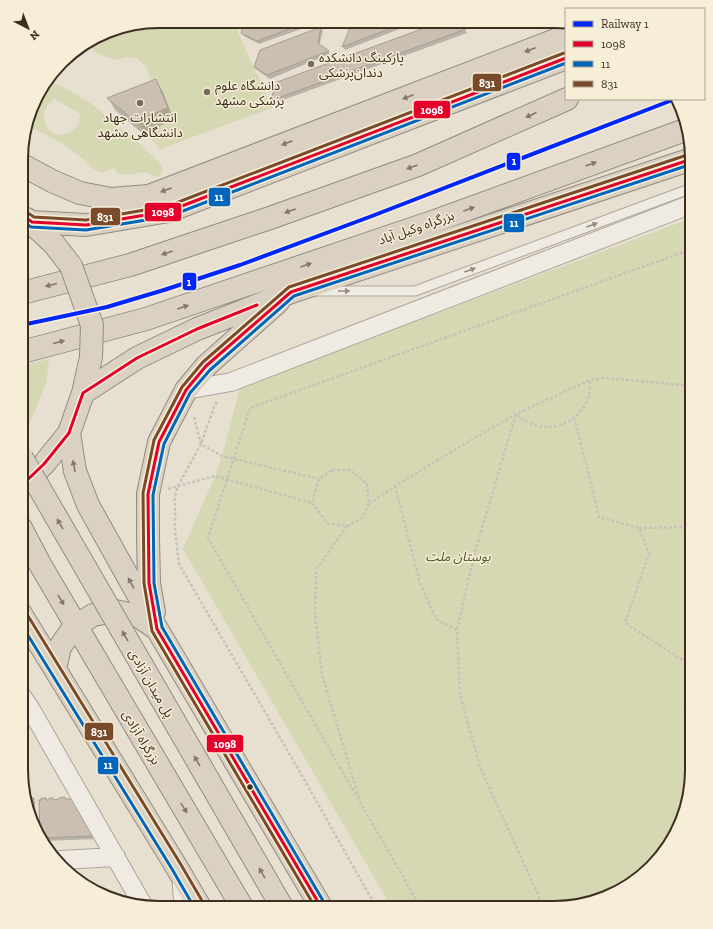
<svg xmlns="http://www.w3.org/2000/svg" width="713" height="929" viewBox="0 0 713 929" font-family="'Zilla Slab','Noto Sans Arabic',serif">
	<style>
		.green { fill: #d6d7b3; fill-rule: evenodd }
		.shadow { fill: #0003 }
		.building { fill: #cbbfb2; stroke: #a89c90 }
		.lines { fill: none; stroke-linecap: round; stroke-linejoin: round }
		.lane-casing { stroke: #ada599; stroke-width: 11 }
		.street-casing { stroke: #ada599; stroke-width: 20 }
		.highway-casing { stroke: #928b80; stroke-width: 24 }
		.path { stroke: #c8c2b9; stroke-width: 2.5; stroke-dasharray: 3 2; stroke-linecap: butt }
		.lane { stroke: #efebe3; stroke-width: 9 }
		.street { stroke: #efebe3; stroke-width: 18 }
		.highway { stroke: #dad1c2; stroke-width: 22 }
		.highway-bridge-casing { stroke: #928b80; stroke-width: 24; stroke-linecap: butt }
		.highway-bridge { stroke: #dad1c2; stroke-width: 22 }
		.bus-1-casing { stroke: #f7eed8; stroke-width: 6 }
		.bus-2-casing { stroke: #f7eed8; stroke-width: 6 }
		.bus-3-casing { stroke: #f7eed8; stroke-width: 6 }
		.bus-1 { stroke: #e4002b; stroke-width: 3 }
		.bus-2 { stroke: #0065bd; stroke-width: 3 }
		.bus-3 { stroke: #7a4b2a; stroke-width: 3 }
		.rail-1-casing { stroke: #f7eed8; stroke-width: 7 }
		.rail-1 { stroke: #0026ff; stroke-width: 4 }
		.oneway { fill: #847769 }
		.oneway2 { fill: #968c82 }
		.poi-dot { fill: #786c5e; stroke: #f7eed8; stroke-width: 1.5 }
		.bus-dot { fill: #3d2e20; stroke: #f7eed8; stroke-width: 1.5 }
		.labels { text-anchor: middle; stroke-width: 3; stroke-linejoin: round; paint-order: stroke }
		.poi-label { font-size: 13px; fill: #3d2e20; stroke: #f7eed8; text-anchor: start }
		.street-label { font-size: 13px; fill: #3d2e20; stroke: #f7eed8 }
		.park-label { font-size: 13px; font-style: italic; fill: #4d5a26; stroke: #f7eed8 }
		.rim { fill: none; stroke: #3d2e20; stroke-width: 2 }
		.line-badge { stroke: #f7eed8; stroke-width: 1.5 }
		.badge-label { font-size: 11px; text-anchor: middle; font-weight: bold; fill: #fff }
	</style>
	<rect width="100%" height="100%" fill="#e7e0d1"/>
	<path class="green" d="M159 21H233L272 108 160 149 135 121 168 108 156 79 152 81 146 67 138 59 126 57 118 60C106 57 94 55 88 44L115 28Z
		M48 80 61 86 92 104 103 113 116 126 128 133 159 162 162 167V172L159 176H154L144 172 128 175 117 173 115 168H112C108 170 105 173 101 172 93 171 87 162 81 157 65 145 46 133 27 126L39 90ZM55 99 80 114C80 123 78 128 70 132 47 144 33 110 55 99Z
		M692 218V779L669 847 615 894 554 908H392L183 549 215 476 222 456 240 387Z
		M49 359 46 384 30 423 22 430V366Z"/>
	<path class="shadow" d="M246 21 321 22 259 44 244 36 242 33Z
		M340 22H418L345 50 343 47 350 30 341 23Z
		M444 22H447L465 30 467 33 272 104 271 101 277 83Z
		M321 28 323 31 319 46 328 51 330 54 270 79 257 70 255 67Z
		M156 80 163 92 174 120 142 133 115 110 109 99Z
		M28 799H33L35 802 36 832Z
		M46 801H50L97 839 44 841 41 838Z"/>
	<path class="building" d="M245 21H310L257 41 241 33Z
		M340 22H407L342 47 350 28Z
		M441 22H450L466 29 270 101 277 82Z
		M321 27 318 43 329 51 267 75 254 67 260 50Z
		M156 79 168 108 135 121 107 98Z
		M65 797V799H75L96 836 41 838 40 836 39 800H41V798H46V800H49V798H53L54 800 58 799 59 798Z
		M28 798H34V826Z"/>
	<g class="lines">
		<defs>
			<path id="lane" d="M316 291H415L692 188
				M177 879 179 907"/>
			<path id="street" d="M186 390 231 382 692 204
				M21 695 30 708 144 907
				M61 860 116 857"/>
			<path id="highway" d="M22 165 54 182 80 193 111 199 149 196 566 36
				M27 219 54 244 71 266
				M32 222 86 225 169 211 566 58
				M22 293 130 265 270 218 418 165 567 99
				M22 352 146 319 435 221 685 130
				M83 393 137 358 197 329 291 292 692 159
				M69 433 75 471 88 505 157 629 321 907
				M22 485 44 464 69 433 83 393 91 357
				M21 528 41 566 242 907
				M154 612 149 583 148 538V494L159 442 186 390 206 366 278 302
				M21 614 176 866 200 907
				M55 669 60 647 73 628 93 615 115 611 138 616 157 629"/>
		</defs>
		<use href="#lane" class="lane-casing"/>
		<use href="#street" class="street-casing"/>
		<use href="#highway" class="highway-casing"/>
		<path class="path" d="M217 402 214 407 201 444 178 486 175 496V530L179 564 300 772 376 907
			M194 417 201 444 222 456 319 479
			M574 418 586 464 599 517 639 528 649 554 625 623 689 664 685 710 692 742
			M332 470H350L367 484 369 504 362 518 347 526 327 523 312 503 319 479Z
			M395 486 420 583 436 619 457 630
			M168 489 215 476 312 503
			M369 504 395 486 466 443 516 414 590 380 607 378 692 386
			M347 526 316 570 315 614 322 675 359 798
			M639 528 692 527
			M689 664 692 656
			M421 908 208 538 250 408 692 249
			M544 908 480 767 460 695 457 630 475 552 516 414C521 418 526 422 532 424 554 433 580 421 588 398 590 392 590 386 590 380"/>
		<use href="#lane" class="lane"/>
		<use href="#street" class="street"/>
		<use href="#highway" class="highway"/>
		<defs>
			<path id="highway-bridge" d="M71 266 92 325 91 357
				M22 458 282 907"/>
		</defs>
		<use href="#highway-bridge" class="highway-bridge-casing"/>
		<use href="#highway-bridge" class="highway-bridge"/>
		<defs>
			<path id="bus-1" d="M22 215 32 222 86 225 169 211 566 58
				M22 485 44 464 69 433 83 393 137 358 197 329 257 305
				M321 907 157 629 149 583 148 494 159 442 186 390 206 366 291 292 692 159"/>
			<path id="bus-2" d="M22 221 31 227 86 230 170 216 566 63
				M21 624 172 869 194 907
				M325 904 162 627 154 583 153 495 164 444 190 393 210 370 294 296 692 164"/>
			<path id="bus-3" d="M25 211 34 217 86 220 168 206 564 53
				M25 611 180 863 204 904
				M315 907 152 631 144 583 143 493 154 440 182 387 203 362 289 287 690 154"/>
		</defs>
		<use href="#bus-1" class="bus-1-casing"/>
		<use href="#bus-2" class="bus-2-casing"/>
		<use href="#bus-3" class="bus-3-casing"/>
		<use href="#bus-1" class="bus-1"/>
		<use href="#bus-2" class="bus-2"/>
		<use href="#bus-3" class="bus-3"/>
		<defs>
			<path id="rail-1" d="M22 325 107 307 164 290 240 265 372 216 675 99"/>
		</defs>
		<use href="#rail-1" class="rail-1-casing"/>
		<use href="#rail-1" class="rail-1"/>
	</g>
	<defs><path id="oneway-solid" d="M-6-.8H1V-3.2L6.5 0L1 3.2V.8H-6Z"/></defs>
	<g class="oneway">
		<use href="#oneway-solid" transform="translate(530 50) rotate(159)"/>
		<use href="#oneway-solid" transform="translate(408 97) rotate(159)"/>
		<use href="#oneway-solid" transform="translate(531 115) rotate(156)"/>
		<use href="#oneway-solid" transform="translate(287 143) rotate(159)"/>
		<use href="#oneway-solid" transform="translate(591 164) rotate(-20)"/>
		<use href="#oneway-solid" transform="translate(412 167) rotate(160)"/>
		<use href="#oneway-solid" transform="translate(166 190) rotate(160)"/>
		<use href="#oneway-solid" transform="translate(469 209) rotate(-20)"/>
		<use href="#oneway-solid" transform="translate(290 211) rotate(160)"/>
		<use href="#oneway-solid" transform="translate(167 253) rotate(161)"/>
		<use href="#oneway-solid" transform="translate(306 265) rotate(-19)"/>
		<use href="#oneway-solid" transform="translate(51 285) rotate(166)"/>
		<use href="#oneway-solid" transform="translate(183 307) rotate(-19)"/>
		<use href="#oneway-solid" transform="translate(59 342) rotate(-15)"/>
		<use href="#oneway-solid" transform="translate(74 466) rotate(-101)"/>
		<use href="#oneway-solid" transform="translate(60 524) rotate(-120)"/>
		<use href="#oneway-solid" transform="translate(131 583) rotate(-119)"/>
		<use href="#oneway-solid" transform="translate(61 600) rotate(59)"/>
		<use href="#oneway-solid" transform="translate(125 636) rotate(-120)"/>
		<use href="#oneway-solid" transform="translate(197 761) rotate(-120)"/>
		<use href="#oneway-solid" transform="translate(184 808) rotate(59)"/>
		<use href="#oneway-solid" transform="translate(262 873) rotate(-120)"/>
	</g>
	<g class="oneway2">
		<use href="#oneway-solid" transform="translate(592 225) rotate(-20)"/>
		<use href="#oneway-solid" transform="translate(470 270) rotate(-20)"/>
		<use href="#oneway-solid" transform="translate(344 291)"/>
	</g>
	<g class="poi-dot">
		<circle cx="311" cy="64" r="4"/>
		<circle cx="207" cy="92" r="4"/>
		<circle cx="140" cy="103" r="4"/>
	</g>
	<circle class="bus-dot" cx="250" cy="787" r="3.5"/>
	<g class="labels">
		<g class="poi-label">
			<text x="319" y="62">پارکینگ دانشکده<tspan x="319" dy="15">دندان‌پزشکی</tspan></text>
			<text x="215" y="90">دانشگاه علوم<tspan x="215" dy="15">پزشکی مشهد</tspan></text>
			<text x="140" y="122" text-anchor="middle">انتشارات جهاد<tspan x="140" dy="15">دانشگاهی مشهد</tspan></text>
		</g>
		<g class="street-label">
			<text transform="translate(416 227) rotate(-19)" y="5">بزرگراه وکیل آباد</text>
			<text transform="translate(152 683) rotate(60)" y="5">پل میدان آزادی</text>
			<text transform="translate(142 737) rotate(59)" y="5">بزرگراه آزادی</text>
		</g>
		<g class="park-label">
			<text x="458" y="561">بوستان ملت</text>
		</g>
	</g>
	<path d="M0 0H713V929H0ZM159 28H554A131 131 0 0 1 685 159V770A131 131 0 0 1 554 901H159A131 131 0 0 1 28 770V159A131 131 0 0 1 159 28Z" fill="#f7eed8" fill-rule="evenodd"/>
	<path class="rim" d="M159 28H554A131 131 0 0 1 685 159V770A131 131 0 0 1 554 901H159A131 131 0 0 1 28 770V159A131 131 0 0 1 159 28Z"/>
	<g class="line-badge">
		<rect x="472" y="73" width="30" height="19" rx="4" fill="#7a4b2a"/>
		<rect x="413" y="100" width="38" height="19" rx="4" fill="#e4002b"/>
		<rect x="506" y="152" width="15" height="19" rx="4" fill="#0026ff"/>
		<rect x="208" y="187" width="23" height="20" rx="4" fill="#0065bd"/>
		<rect x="144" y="202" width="38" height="20" rx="4" fill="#e4002b"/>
		<rect x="90" y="207" width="31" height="19" rx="4" fill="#7a4b2a"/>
		<rect x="503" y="213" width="22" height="20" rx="4" fill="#0065bd"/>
		<rect x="182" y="272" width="15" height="19" rx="4" fill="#0026ff"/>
		<rect x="84" y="722" width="30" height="19" rx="4" fill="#7a4b2a"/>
		<rect x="206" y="734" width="38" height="19" rx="4" fill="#e4002b"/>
		<rect x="97" y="756" width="22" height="19" rx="4" fill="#0065bd"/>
	</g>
	<g class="badge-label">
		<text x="487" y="87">831</text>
		<text x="432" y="114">1098</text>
		<text x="514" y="165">1</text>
		<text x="219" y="201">11</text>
		<text x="163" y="216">1098</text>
		<text x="105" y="221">831</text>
		<text x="514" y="227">11</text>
		<text x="189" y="286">1</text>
		<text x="99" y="736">831</text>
		<text x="225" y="748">1098</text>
		<text x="108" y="769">11</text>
	</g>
	<rect x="565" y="8" width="140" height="92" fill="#f7eed8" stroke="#ada18e"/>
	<rect x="573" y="21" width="20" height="6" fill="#0026ff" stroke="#ada18e"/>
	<text x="601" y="28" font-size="12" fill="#3d2e20">Railway 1</text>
	<rect x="573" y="41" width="20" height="6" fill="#e4002b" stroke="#ada18e"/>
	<text x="601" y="48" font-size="12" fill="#3d2e20">1098</text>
	<rect x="573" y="61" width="20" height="6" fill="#0065bd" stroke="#ada18e"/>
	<text x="601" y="68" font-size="12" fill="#3d2e20">11</text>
	<rect x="573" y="81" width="20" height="6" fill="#7a4b2a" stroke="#ada18e"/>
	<text x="601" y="88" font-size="12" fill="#3d2e20">831</text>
	<g transform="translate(28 28) rotate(138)" stroke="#f7eed8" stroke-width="3" paint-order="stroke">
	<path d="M0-3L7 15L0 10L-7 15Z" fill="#3d2e20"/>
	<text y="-6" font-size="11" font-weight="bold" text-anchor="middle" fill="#3d2e20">N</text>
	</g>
</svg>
